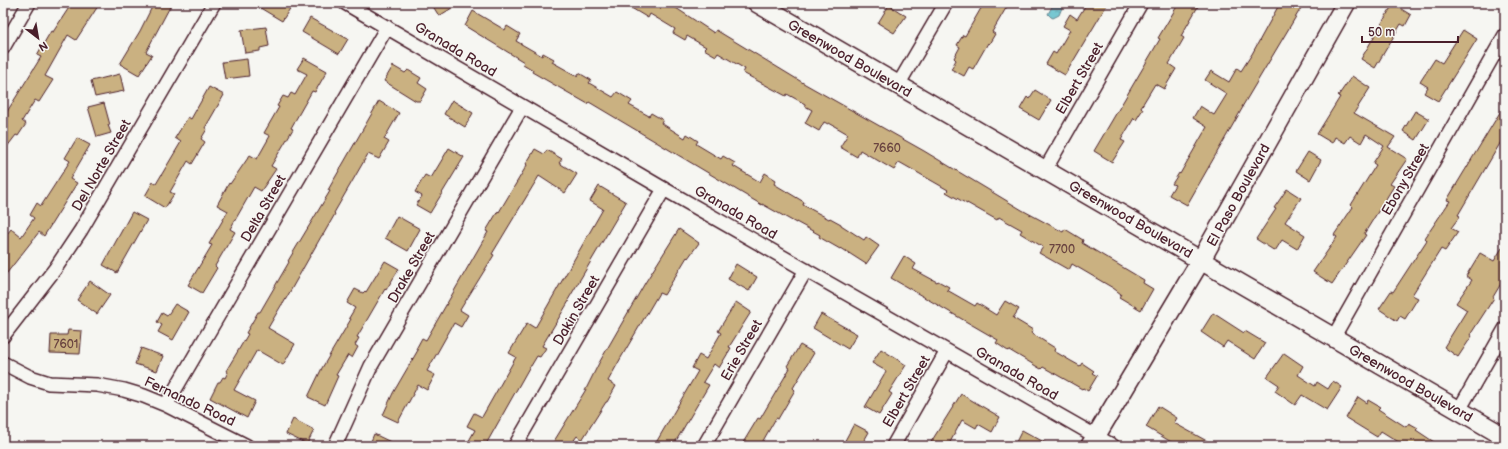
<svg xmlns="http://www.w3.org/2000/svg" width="1508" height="449" viewBox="0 0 1508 449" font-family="'Balsamiq Sans',sans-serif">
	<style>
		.water { fill: url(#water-ripples); stroke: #65848f }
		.building { fill: #cab181; stroke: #4a1f2b }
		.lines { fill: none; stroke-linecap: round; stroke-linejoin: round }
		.street-casing { stroke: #4a1f2b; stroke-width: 16 }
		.secondary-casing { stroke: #4a1f2b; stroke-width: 21 }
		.street { stroke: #f6f6f2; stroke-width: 13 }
		.secondary { stroke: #f6f6f2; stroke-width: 18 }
		.labels { text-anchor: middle; stroke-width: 3; stroke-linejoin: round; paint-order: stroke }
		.number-label { font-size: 12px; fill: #6a4440 }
		.street-label { font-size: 14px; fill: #4a1f2b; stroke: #f6f6f2 }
	</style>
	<defs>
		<pattern id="water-ripples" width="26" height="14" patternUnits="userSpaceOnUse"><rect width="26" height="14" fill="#77c7d1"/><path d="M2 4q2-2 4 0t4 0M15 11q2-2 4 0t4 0" fill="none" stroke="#68aab4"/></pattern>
	</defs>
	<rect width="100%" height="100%" fill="#f6f6f2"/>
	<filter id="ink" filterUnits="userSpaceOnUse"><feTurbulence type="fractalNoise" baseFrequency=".025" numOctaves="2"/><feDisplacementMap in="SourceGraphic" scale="8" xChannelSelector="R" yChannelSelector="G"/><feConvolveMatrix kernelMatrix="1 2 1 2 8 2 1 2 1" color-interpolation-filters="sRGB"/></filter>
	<g filter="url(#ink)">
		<path class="water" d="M1054 3H1064L1059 15 1053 18 1051 17 1048 14Z"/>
		<path class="building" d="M72 3H100L76 40 68 35 45 76 53 80 39 102 35 100 22 121 26 124 18 136 16 135 3 152V118L41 57 37 55 51 31 53 32Z
			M154 3H172L146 52 152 55 139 75 120 64 140 31Z
			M252 3H285L291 7 282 21Z
			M431 3H460L439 16Z
			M623 3H666L676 8 714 33 716 30 805 84 924 151 1022 210 1063 232 1065 229 1083 240 1082 243 1144 280 1143 283 1153 289 1141 310 1119 297 1121 294 1113 288 1072 264 1069 270 1039 253 1043 247 1020 233 1022 230 1004 220 999 217 997 220 967 203V204L946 192 948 190 899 162 894 170 860 150 857 157 840 147 848 134 829 123 828 124 824 122 819 131 805 123 812 110 805 106V104L787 94 786 96 743 73 745 69 718 53 716 56 704 49 706 47 687 36 685 40 673 33 675 29 650 14 648 18Z
			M984 3H1009L992 32 995 34 989 44 988 43 973 69 969 67 964 76 951 69 956 60 954 58 960 47 957 45 963 35 965 36Z
			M1087 3H1108L1065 75 1046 64 1053 52 1056 54 1070 30 1063 26 1070 14 1077 19Z
			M1179 3H1200L1181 36 1184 38 1169 64 1176 69 1164 89 1155 84 1141 107 1143 109 1136 120 1134 118 1121 140 1125 142 1112 162 1094 151 1160 39 1158 38Z
			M1280 3H1304L1242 107H1243L1187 205 1169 195 1175 185 1172 184 1179 173 1180 174 1207 127 1193 118 1200 106 1214 115 1227 94 1205 80 1211 71 1229 82 1237 68 1241 71 1252 54Z
			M1393 4 1411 15 1405 26 1401 24 1375 68 1361 59Z
			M889 5 906 16 894 33 878 23Z
			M473 11 505 30 507 26 520 34 516 41 542 56 543 53 554 59 552 62 577 76 579 73 591 80 589 83 613 97 617 92 632 101 629 105 649 116 651 113 663 120 661 123 685 138 687 134 698 141 696 144 721 159 723 156 735 163 733 166 760 182 765 173 776 180 774 184 804 202 803 205 829 219 830 218 841 224V225L864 240 866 237 879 246 866 264 841 248 840 249 819 237 820 235 796 222V223L762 204V205L589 102 588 104 532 72 533 70 523 64 524 62 465 26Z
			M310 18 348 39 339 54 302 32Z
			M266 27 269 46 260 48V51L245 53 241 30Z
			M1463 30 1477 39 1438 101 1424 93 1428 87 1420 82 1435 59 1442 63Z
			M304 58 327 71 315 92 312 91 291 128 293 129 271 166 276 169 261 191 254 187 230 229 235 232 215 266 217 268 202 293 188 285 212 245 209 244 228 211 217 205 229 183 230 184 250 155 257 159 270 136 264 133 279 107 277 106 283 96 288 98 291 93 295 95 307 74 297 69Z
			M247 59 249 76 225 79 222 62Z
			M393 66 405 73 408 70 421 78 418 83 427 89 420 101H416L384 81Z
			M120 74 124 91 95 97 91 81Z
			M1352 76 1370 88 1354 113 1395 137 1388 147 1407 159 1390 184 1394 186 1364 234 1366 235 1332 284 1313 272 1337 237 1334 235 1353 207 1351 205 1376 165 1373 163 1384 146 1366 134 1361 143 1350 136 1345 143 1335 137 1332 143 1317 134 1340 97 1338 96Z
			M209 87 224 95 205 128 207 129 201 139 205 142 192 164 188 161 170 192 174 194 165 208 145 196 153 182 156 184 181 142 175 138 188 117 191 119Z
			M1035 90 1051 100 1039 120 1020 109 1027 97 1029 99Z
			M452 100 473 113 465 127 444 114Z
			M379 101 399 113 384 139 389 142 379 159 368 154 334 213 335 214 323 235H322L283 304H282L268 328 295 344 283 365 257 350 234 390 255 401 247 418 210 398 218 382H220L223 377 225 378 228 372 226 371 248 334 246 333 258 312H260L289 262 288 261 330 191 328 190Z
			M104 103 110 125H108L111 133 97 137 88 107Z
			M1505 104V135L1458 215 1460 216 1451 228 1458 232 1445 251 1441 249 1412 295 1418 298 1405 319 1400 316 1397 321 1379 309 1391 291 1393 292 1427 240 1425 238 1450 201 1447 200Z
			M1415 111 1429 119 1416 140 1403 131Z
			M77 138 90 145 70 179 77 183 44 236 39 232 3 278V239L11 229 21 237 34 218 30 215 37 203 41 206 70 161 65 158Z
			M449 148 464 157 430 213 416 205 422 196 415 192 425 175 431 178Z
			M535 149 544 154 547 150 562 159 559 163 577 174 565 193 539 176 492 254 494 255 460 310 468 315 461 327 454 323 427 371 435 375 427 390 418 385 398 422 383 415 393 393 418 350 416 349 422 338 426 340 488 232 486 231 498 211 499 212 527 165 526 164Z
			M1308 152 1321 160 1310 180 1296 171Z
			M599 186 626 202 568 300 569 301 542 346 546 348 540 357 537 356 531 366H530L485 446H466L475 430 467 426 474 413 482 417 516 357 509 353 527 323 535 328 603 209 590 201Z
			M1287 189 1301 198 1285 222 1305 235 1297 249 1282 240 1275 251 1256 239 1276 209 1274 208Z
			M132 212 147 220 117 273 103 265Z
			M397 216 420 229 408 251 385 238Z
			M679 229 699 243 688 258 687 257 664 295 659 293 622 356 608 381 616 386 607 402H606L582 440 577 436 572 443 577 446H551L585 391 599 363 645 283Z
			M1505 243V277L1493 297 1494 298 1470 335 1472 336 1458 357 1444 347 1467 310 1456 303 1472 280 1466 276 1480 253 1494 261Z
			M904 256 916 264 913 269 937 282 938 281 949 287 947 290 975 306 977 303 996 315 1005 301 1019 309 1013 318 1033 330 1031 333 1055 348 1054 351 1071 361 1080 366 1082 363 1094 371 1092 373 1097 376 1088 391 1083 388 1082 389 1043 367 1041 369 1009 350 1008 351 996 343 998 340 891 278Z
			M385 261 399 269 386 290 385 289 357 337 359 338 355 345 358 347 352 358 348 355 336 375 338 376 325 405 308 397 322 368 351 319 349 318 355 308 347 303 355 289 363 293 365 291 366 292Z
			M736 264 757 277 749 291 728 279Z
			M90 281 110 295 97 314 77 300Z
			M736 302 751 312 729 347 731 348 719 368 714 364 703 382 709 385 673 446H654L698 371 692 368 699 355 706 359 721 333 718 331Z
			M175 304 189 312 173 340 158 332 162 325 157 322 162 313 167 316Z
			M1213 313 1244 333 1245 331 1265 343 1255 359 1227 341 1223 347 1201 332Z
			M821 314 857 334 848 349 813 328Z
			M68 330 82 331 80 354 50 353 51 335H67Z
			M800 345 814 353 793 388 795 390 778 419 776 418 760 446H741L758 418 760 419 790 368 787 366Z
			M141 348 163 356 157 371 135 364Z
			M881 349 906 365 889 392 892 394 879 415 865 407 886 371 872 363Z
			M1284 353 1303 366 1298 375 1315 386 1317 382 1328 389 1333 381 1342 387 1327 410 1302 395 1295 405 1275 391 1279 385 1267 377Z
			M961 394 1000 417 992 432 978 424 976 428 962 420 948 446H939L931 442Z
			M1358 397 1367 403 1368 400 1380 407 1378 409 1406 427 1409 423 1418 428 1416 430 1440 446H1405L1381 431 1377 437 1346 418Z
			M1158 406 1177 418 1174 423 1216 446H1178L1146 427Z
			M293 419 314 430 307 444 286 434Z
			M854 424 869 432 861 446H842Z
			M1022 430 1051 446H1014Z
			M374 434 399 446H369Z"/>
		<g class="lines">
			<defs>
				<path id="street" d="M345 3 664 189 1113 446
					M3 48 29 3
					M898 85 946 3
					M1045 170 1141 3
					M3 336 55 269 81 230 214 3
					M1333 338 1505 35
					M3 363 30 377 49 383 97 385 124 390 144 396 166 405 247 446
					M166 405 387 27
					M1459 410 1505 329
					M335 446 371 366 522 107
					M515 446 664 189
					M704 446 806 270
					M893 446 947 351"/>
				<path id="secondary" d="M757 3 1505 437
					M1090 446 1201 260 1346 3"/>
			</defs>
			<use href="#street" class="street-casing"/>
			<use href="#secondary" class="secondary-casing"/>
			<use href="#street" class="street"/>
			<use href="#secondary" class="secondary"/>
		</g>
	</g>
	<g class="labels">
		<g class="number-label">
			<text x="887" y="152">7660</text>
			<text x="1062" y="253">7700</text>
			<text x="66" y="348">7601</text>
		</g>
		<g class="street-label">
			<text transform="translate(456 49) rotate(31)" y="5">Granada Road</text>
			<text transform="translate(850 58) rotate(30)" y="5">Greenwood Boulevard</text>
			<text transform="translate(1079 78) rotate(-60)" y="5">Elbert Street</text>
			<text transform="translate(101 165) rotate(-60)" y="5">Del Norte Street</text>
			<text transform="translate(1405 179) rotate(-60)" y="5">Ebony Street</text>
			<text transform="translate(1238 195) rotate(-61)" y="5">El Paso Boulevard</text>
			<text transform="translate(263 208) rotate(-60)" y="5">Delta Street</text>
			<text transform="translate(736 212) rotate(30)" y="5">Granada Road</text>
			<text transform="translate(1131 219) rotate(30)" y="5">Greenwood Boulevard</text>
			<text transform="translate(411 267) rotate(-60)" y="5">Drake Street</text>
			<text transform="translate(576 310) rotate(-60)" y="5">Dakin Street</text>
			<text transform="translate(741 350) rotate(-60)" y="5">Erie Street</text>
			<text transform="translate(1017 373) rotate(30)" y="5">Granada Road</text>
			<text transform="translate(1411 383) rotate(30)" y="5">Greenwood Boulevard</text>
			<text transform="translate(906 391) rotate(-60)" y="5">Elbert Street</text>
			<text transform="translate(190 401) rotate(25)" y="5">Fernando Road</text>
		</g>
	</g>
	<rect width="1508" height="449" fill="none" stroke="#f6f6f2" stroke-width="16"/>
	<rect x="8" y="8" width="1492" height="433" fill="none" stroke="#4a1f2b" stroke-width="1.5" filter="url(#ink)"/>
	<g transform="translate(38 38) rotate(149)" stroke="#f6f6f2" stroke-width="3" paint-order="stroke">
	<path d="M0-3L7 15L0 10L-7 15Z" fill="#4a1f2b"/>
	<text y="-6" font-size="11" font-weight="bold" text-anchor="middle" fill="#4a1f2b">N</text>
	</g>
	<path d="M1362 36v6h96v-6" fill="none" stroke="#4a1f2b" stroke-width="2"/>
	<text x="1368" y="36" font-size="12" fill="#4a1f2b" stroke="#f6f6f2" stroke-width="3" paint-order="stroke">50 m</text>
</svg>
